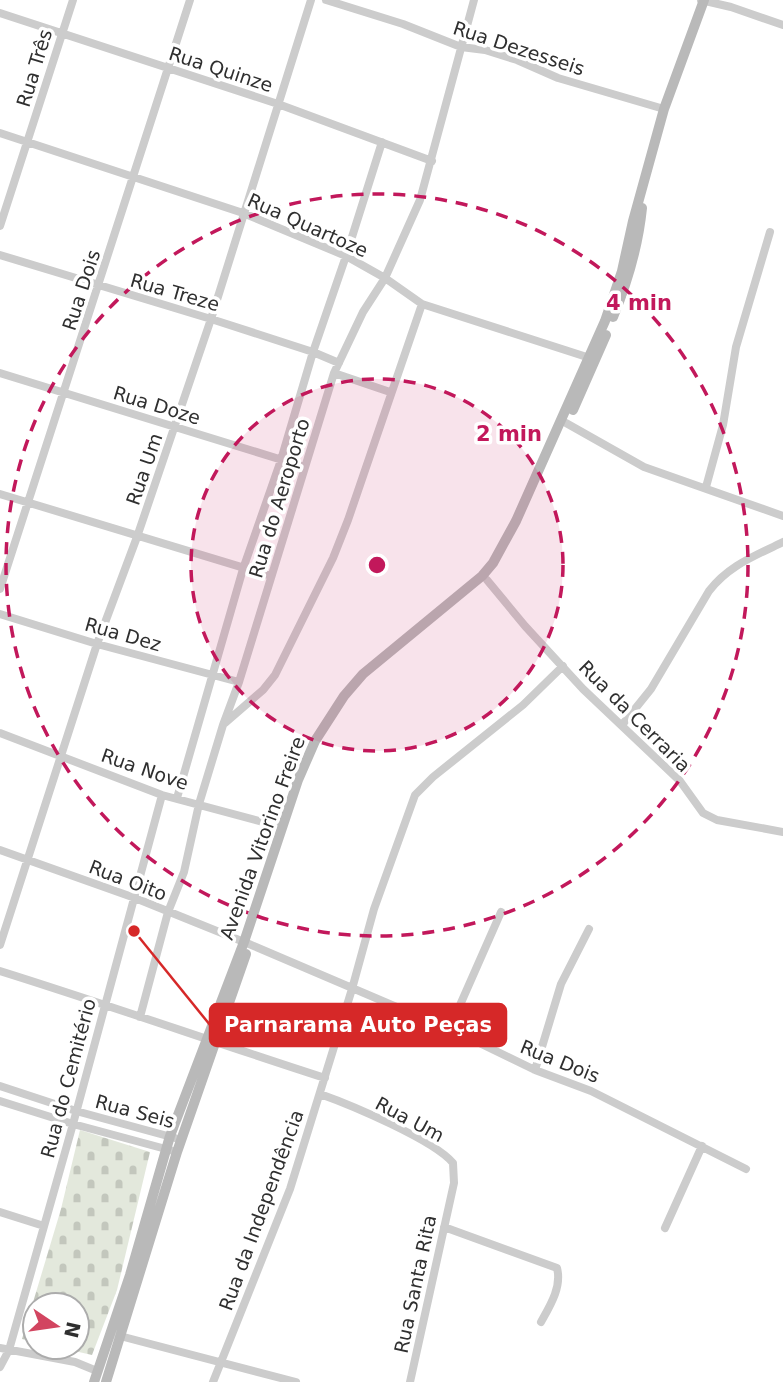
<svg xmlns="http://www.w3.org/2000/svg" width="783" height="1382" viewBox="0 0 783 1382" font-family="'DejaVu Sans',sans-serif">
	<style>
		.cemetery { fill: url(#cemetery-stones) }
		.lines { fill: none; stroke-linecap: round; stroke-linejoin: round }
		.street { stroke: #ccc; stroke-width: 8 }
		.secondary { stroke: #b9b9b9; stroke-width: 10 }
		.ring { fill: none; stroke: #c2185b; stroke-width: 3.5; stroke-dasharray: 12 9 }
		.labels { text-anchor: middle; stroke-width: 7; stroke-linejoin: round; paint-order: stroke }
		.street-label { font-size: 19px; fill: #2f2f2f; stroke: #fff }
		.centre { fill: #c2185b; stroke: #fff; stroke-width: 3.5 }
		.ring-label { font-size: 21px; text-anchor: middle; font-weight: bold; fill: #c2185b; stroke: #fff; stroke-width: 7; stroke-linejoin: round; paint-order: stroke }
		.leader { fill: none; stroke: #d62828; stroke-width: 2.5 }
		.callout-dot { fill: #d62828; stroke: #fff; stroke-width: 2.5 }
		.callout { fill: #d62828; stroke: #d62828; stroke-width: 2.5 }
		.callout-label { font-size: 21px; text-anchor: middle; font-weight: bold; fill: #fff }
	</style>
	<defs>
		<pattern id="cemetery-stones" width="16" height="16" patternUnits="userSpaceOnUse" patternTransform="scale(1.75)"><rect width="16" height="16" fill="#e3e8dc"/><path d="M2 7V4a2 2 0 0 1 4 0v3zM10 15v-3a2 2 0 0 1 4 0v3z" fill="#c3c7bd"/></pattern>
	</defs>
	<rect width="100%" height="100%" fill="#fff"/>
	<path class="cemetery" d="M80 1130 150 1152 117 1290 92 1355 57 1347H77V1305H35V1342L22 1339 61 1209Z"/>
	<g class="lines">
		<path class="street" d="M326 0 403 24 461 47 485 50 517 60 558 78 664 109
			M701 0 731 7 783 25
			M0 13 278 104 432 161
			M0 133 243 213 346 256 385 278 422 304 593 359
			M0 226 73 0
			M0 255 211 319 313 352 339 363
			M0 373 305 467
			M334 373 390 392
			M566 423 644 467 783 516
			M706 487 723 425 736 347 770 232
			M0 494 271 576
			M487 580 525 626 583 689 680 781 703 813 717 820 783 832
			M0 589 190 0
			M0 614 97 644 239 682
			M225 723 263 690 275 675 333 558 348 520 422 304
			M622 725 651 689 709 591C729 565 755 556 783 542
			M0 733 162 795 282 827
			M177 798 243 569 281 460 313 352 346 256 382 142
			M0 850 135 898 249 944 467 1037 535 1070 591 1091 746 1169
			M0 945 97 644 137 537 211 319 311 0
			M0 971C109 1005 216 1043 325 1078
			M140 1017 168 912 184 872 199 804 223 725 239 682 334 373 363 312 385 278 420 200 474 0
			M449 1030 501 912
			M535 1070 561 984 589 929
			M0 1086 76 1111 175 1138
			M320 1094C351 1105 434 1140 453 1163L454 1183 410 1382
			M0 1101 73 1124 177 1152
			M0 1212 44 1226
			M444 1227 557 1268C562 1287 550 1306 541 1322
			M665 1228 702 1146
			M120 1336 296 1382
			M0 1348 75 1362 97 1371
			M0 1367 9 1350 73 1124 162 795
			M213 1382 290 1189 352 989 374 909 415 795 433 777 523 705 563 666"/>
		<path class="secondary" d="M613 317C628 281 638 247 642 208
			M573 410 606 335
			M94 1382 130 1275 170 1136 244 942 298 780 315 741 344 696 363 674 482 576 493 563 516 521 605 321 622 271 633 221 664 109 704 0
			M106 1382 177 1152 246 954"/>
	</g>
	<circle cx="377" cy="565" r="186" fill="#c2185b" fill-opacity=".12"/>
	<g class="ring">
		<circle cx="377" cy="565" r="186"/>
		<circle cx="377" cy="565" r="371"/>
	</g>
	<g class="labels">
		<g class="street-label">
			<text transform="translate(519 48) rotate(18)" y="7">Rua Dezesseis</text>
			<text transform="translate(34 68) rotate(-73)" y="7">Rua Três</text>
			<text transform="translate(221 69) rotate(18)" y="7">Rua Quinze</text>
			<text transform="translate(308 225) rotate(24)" y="7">Rua Quartoze</text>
			<text transform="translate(81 290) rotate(-72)" y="7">Rua Dois</text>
			<text transform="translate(175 292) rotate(16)" y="7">Rua Treze</text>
			<text transform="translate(157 405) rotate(17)" y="7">Rua Doze</text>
			<text transform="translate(144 469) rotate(-71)" y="7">Rua Um</text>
			<text transform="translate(279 498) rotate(-73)" y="7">Rua do Aeroporto</text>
			<text transform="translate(123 634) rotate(16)" y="7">Rua Dez</text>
			<text transform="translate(635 716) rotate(45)" y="7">Rua da Cerraria</text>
			<text transform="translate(145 769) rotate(19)" y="7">Rua Nove</text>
			<text transform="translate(262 838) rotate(-70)" y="7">Avenida Vitorino Freire</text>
			<text transform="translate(128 880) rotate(21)" y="7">Rua Oito</text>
			<text transform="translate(560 1061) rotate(22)" y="7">Rua Dois</text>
			<text transform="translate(68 1078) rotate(-75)" y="7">Rua do Cemitério</text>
			<text transform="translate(135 1111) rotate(15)" y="7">Rua Seis</text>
			<text transform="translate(410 1119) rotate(28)" y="7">Rua Um</text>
			<text transform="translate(261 1210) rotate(-70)" y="7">Rua da Independência</text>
			<text transform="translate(415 1284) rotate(-78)" y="7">Rua Santa Rita</text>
		</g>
	</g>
	<circle cx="377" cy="565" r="10" class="centre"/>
	<g class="ring-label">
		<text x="639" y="310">4 min</text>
		<text x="509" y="441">2 min</text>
	</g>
	<path class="leader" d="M134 931L210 1025"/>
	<circle class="callout-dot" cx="134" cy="931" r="7"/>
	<rect class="callout" x="210" y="1004" width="296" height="42" rx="7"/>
	<g class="callout-label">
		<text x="358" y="1032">Parnarama Auto Peças</text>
	</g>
	<g transform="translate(56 1326) rotate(103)"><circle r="33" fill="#ffffff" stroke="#acacac" stroke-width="2"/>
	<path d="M0-5L12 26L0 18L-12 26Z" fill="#d24560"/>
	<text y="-10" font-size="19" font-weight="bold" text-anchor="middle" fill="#2f2f2f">N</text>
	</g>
</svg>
